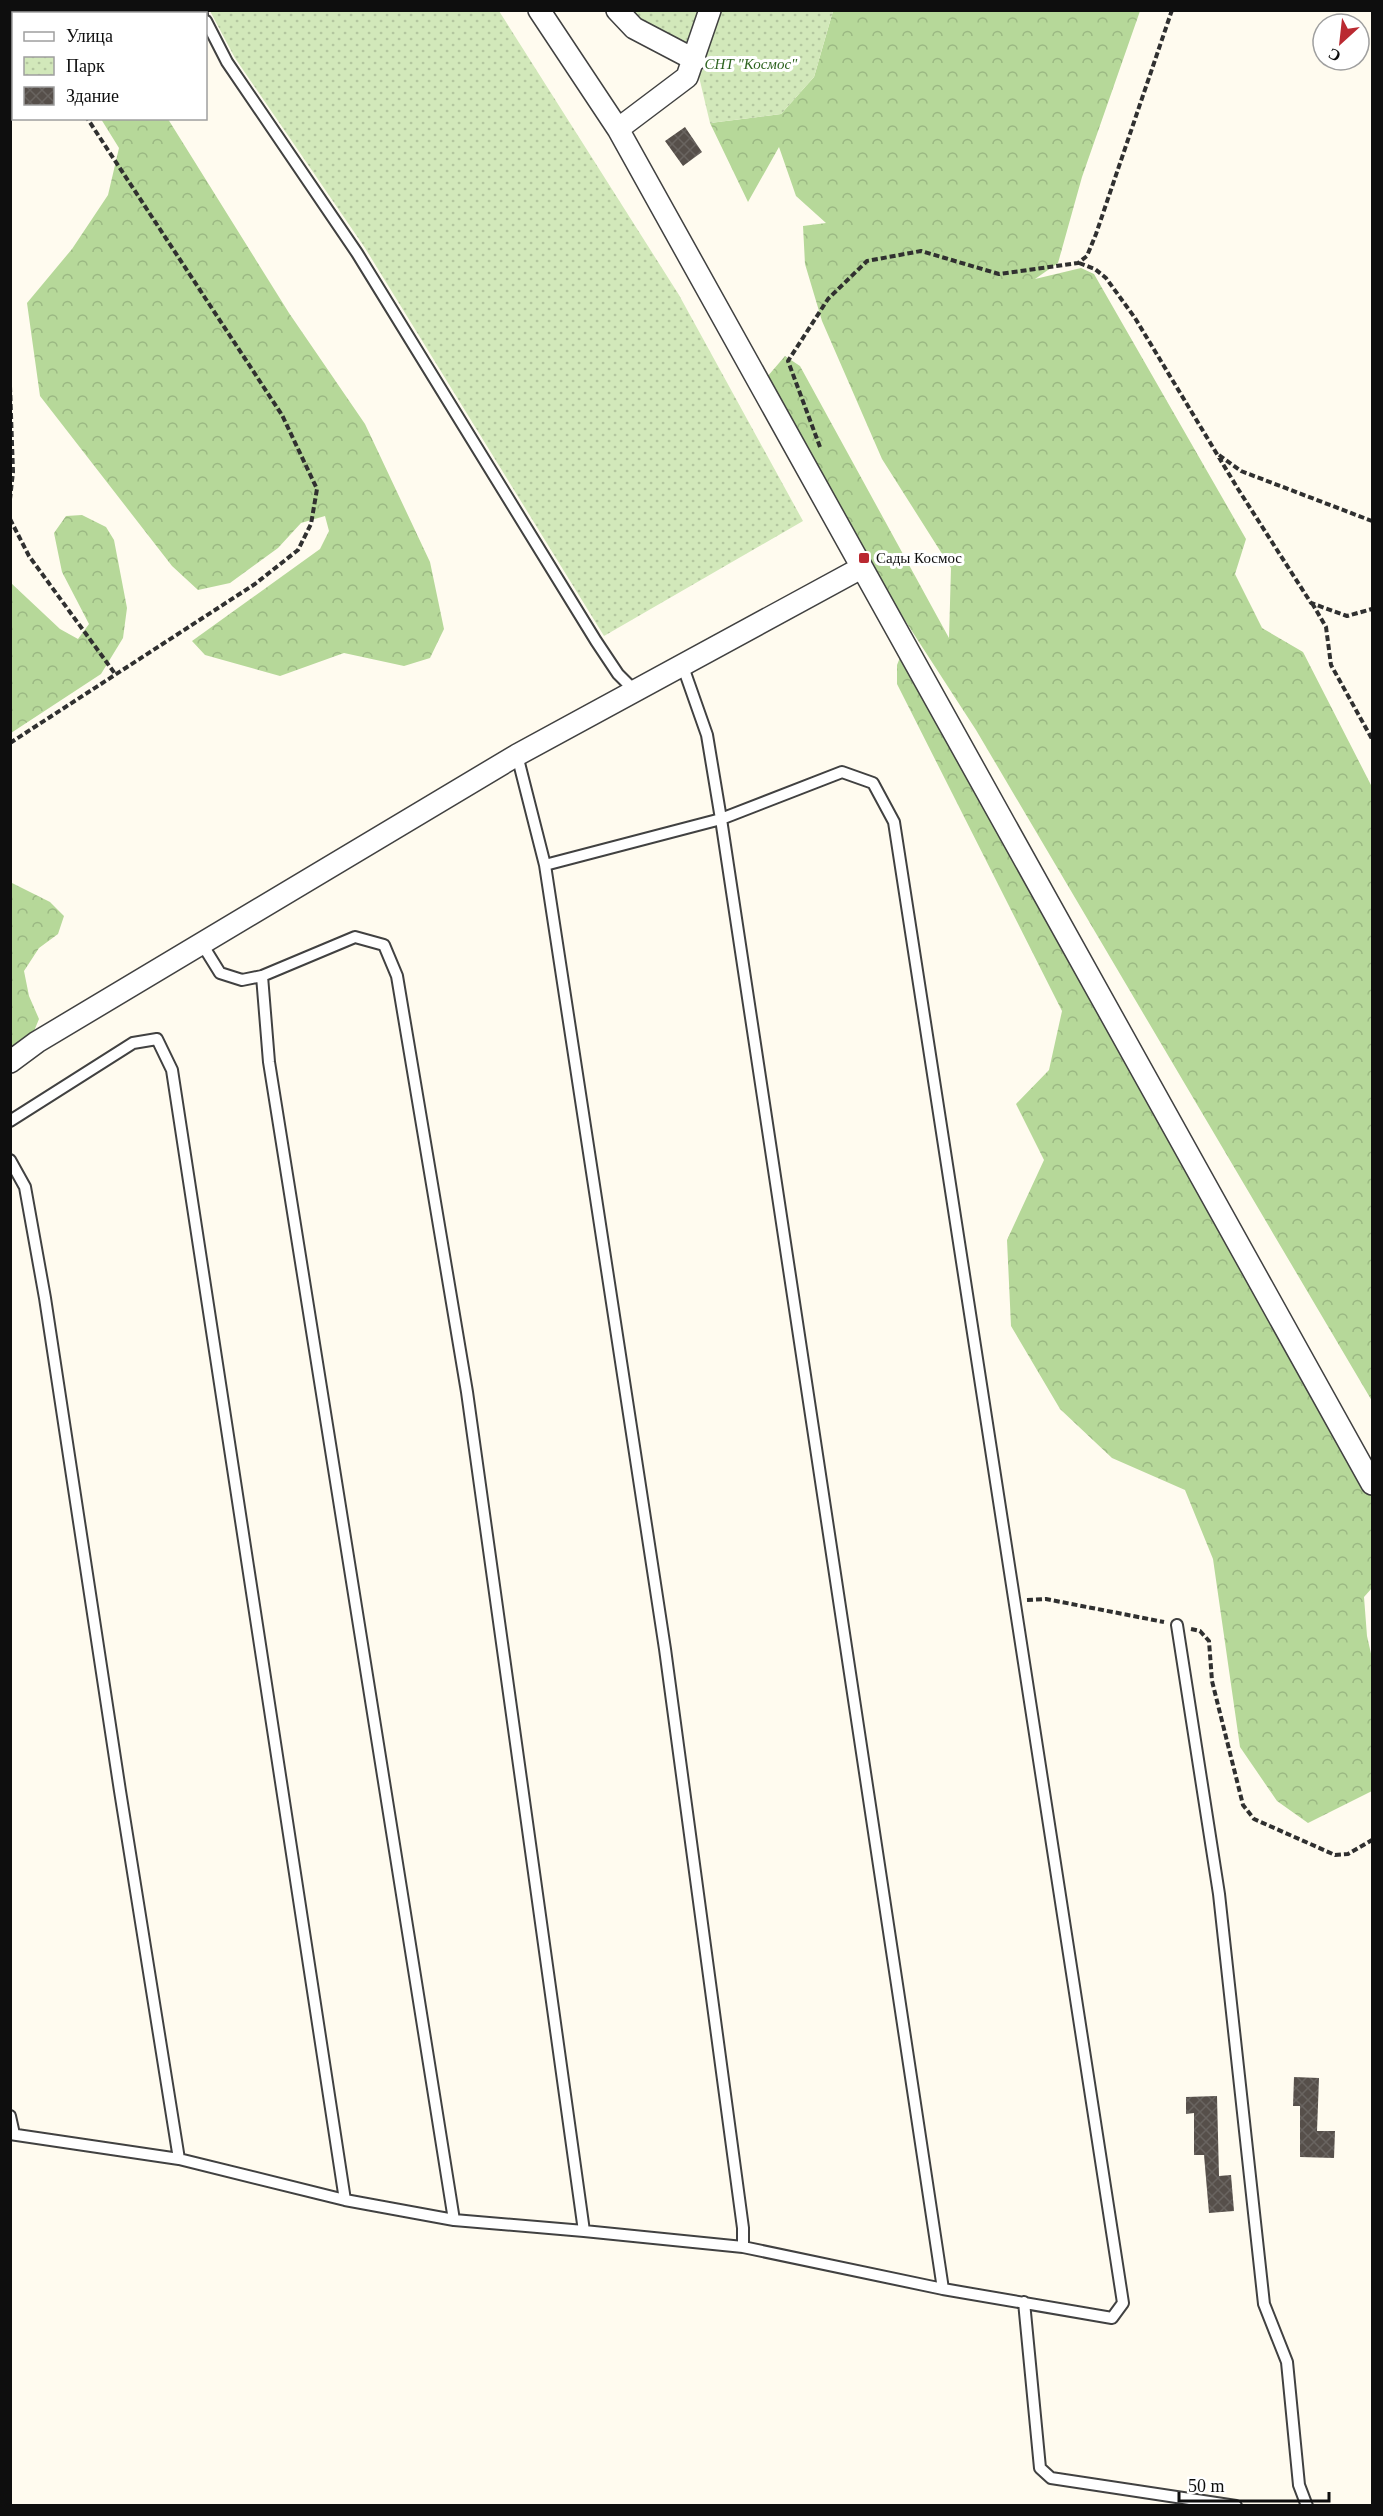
<svg xmlns="http://www.w3.org/2000/svg" width="1383" height="2516" viewBox="0 0 1383 2516" font-family="'Times New Roman',serif">
	<style>
		.forest { fill: url(#forest-crowns) }
		.park { fill: url(#park-dots) }
		.building { fill: url(#building-cross-hatch) }
		.lines { fill: none; stroke-linecap: round; stroke-linejoin: round }
		.lane-casing { stroke: #414141; stroke-width: 14 }
		.street-casing { stroke: #414141; stroke-width: 24 }
		.path { stroke: #303030; stroke-width: 4; stroke-dasharray: 6 3; stroke-linecap: butt }
		.lane { stroke: #fff; stroke-width: 10 }
		.street { stroke: #fff; stroke-width: 21 }
		.poi-dot { fill: #ba2931; stroke: #fff; stroke-width: 2 }
		.labels { text-anchor: middle; stroke-width: 6; stroke-linejoin: round; paint-order: stroke }
		.park-label { font-size: 15px; font-style: italic; fill: #2e6420; stroke: #fff }
		.poi-label { font-size: 15px; fill: #0e0e0e; stroke: #fff; text-anchor: start }
	</style>
	<defs>
		<pattern id="forest-crowns" width="20" height="18" patternUnits="userSpaceOnUse" patternTransform="scale(1.5)"><rect width="20" height="18" fill="#b6d899"/><path d="M2 6a3 3 0 1 1 6 0M12 15a3 3 0 1 1 6 0" fill="none" stroke="#9bb883"/></pattern>
		<pattern id="park-dots" width="8" height="8" patternUnits="userSpaceOnUse" patternTransform="scale(1.5)"><rect width="8" height="8" fill="#d2e8ba"/><path d="M2 2h.1M6 6h.1" fill="none" stroke="#b3c69f" stroke-width="1.8" stroke-linecap="round"/></pattern>
		<pattern id="building-cross-hatch" width="8" height="8" patternUnits="userSpaceOnUse" patternTransform="scale(1.5)"><rect width="8" height="8" fill="#564f4a"/><path d="M0 0l8 8M0 8l8-8" fill="none" stroke="#696460"/></pattern>
	</defs>
	<rect width="100%" height="100%" fill="#fffbef"/>
	<path class="forest" d="M833 11H1140L1082 177 1058 263 1035 279 1081 268 1094 274 1246 539 1235 574 1262 628 1303 652 1372 787V1401L976 730 860 551 767 377 785 356 800 366 949 638 951 568 882 459 822 321 805 264 803 226 826 223 796 196 779 147 748 202 710 123 781 114 814 77Z
		M101 119H168L289 313 365 424 430 562 444 629 430 658 404 666 344 653 280 676 205 655 192 641 320 549 329 531 325 516 301 523 278 548 230 583 198 590 172 566 40 396 27 303 72 249 108 195 119 148Z
		M82 515 106 527 114 540 127 608 123 638 101 674 11 733V583L60 629 78 639 89 624 62 572 54 533 66 516Z
		M903 650 1372 1488V1588L1364 1597 1367 1636 1372 1658V1791L1308 1823 1277 1801 1240 1747 1213 1559 1185 1490 1112 1458 1060 1409 1011 1326 1007 1240 1044 1160 1016 1104 1049 1070 1062 1011 897 684V665Z
		M10 882 50 902 64 916 58 934 39 948 24 971 29 996 39 1019 32 1036 10 1050Z"/>
	<path class="park" d="M210 11H499L679 295 803 521 604 636 365 248 235 58Z
		M617 11H833L814 77 781 114 710 123 695 60Z"/>
	<path class="building" d="M685 127 702 152 683 166 665 141Z
		M1294 2077 1319 2078 1317 2131H1335L1334 2158 1300 2157V2106H1293Z
		M1217 2096 1219 2176 1231 2175 1234 2211 1209 2213 1204 2155H1194V2113L1186 2114V2097Z"/>
	<g class="lines">
		<defs>
			<path id="lane" d="M200 10 202 14
				M206 21 227 62 357 253 596 641 618 674 634 690
				M682 664 707 735 721 819 943 2289
				M517 755 545 865 665 1649 743 2228V2247
				M202 944 220 973 242 980 262 976 355 937 384 945 397 976 467 1392 584 2231 743 2247 943 2289 1112 2318 1123 2303 894 822 873 783 842 772 721 819 545 865
				M262 976 269 1062 454 2220
				M10 1121 133 1043 157 1039 172 1070 345 2200 179 2159 10 2134
				M10 1160 25 1187 45 1298 120 1791 179 2159
				M1177 1625 1219 1894 1264 2304 1287 2362 1299 2485 1307 2506
				M10 2116 14 2134
				M345 2200 454 2220 584 2231
				M1024 2302 1040 2468 1051 2478 1236 2506"/>
			<path id="street" d="M539 10 618 129 1372 1484
				M617 10 634 28 695 60
				M618 129 687 77 710 10
				M10 1062 37 1042 517 755 861 568"/>
		</defs>
		<use href="#lane" class="lane-casing"/>
		<use href="#street" class="street-casing"/>
		<path class="path" d="M19 10 21 14
			M1079 263 1095 269 1106 278 1135 318 1238 489 1311 603 1347 616 1372 609
			M10 386 13 472 10 499
			M820 447 788 361 828 299 867 261 921 251 999 274 1078 263 1087 256 1096 234 1172 10
			M1219 455 1241 471 1372 521
			M10 519 29 556 116 675
			M1312 603 1326 627 1331 665 1372 739
			M10 743 255 584 298 550 311 524 317 489 282 415 87 118
			M1027 1600 1046 1599 1164 1622
			M1191 1629 1200 1631 1209 1641 1212 1681 1243 1805 1254 1819 1335 1855 1348 1854 1372 1840"/>
		<use href="#lane" class="lane"/>
		<use href="#street" class="street"/>
	</g>
	<rect class="poi-dot" x="858" y="552" width="12" height="12" rx="3"/>
	<g class="labels">
		<g class="park-label">
			<text x="751" y="69">СНТ "Космос"</text>
		</g>
		<g class="poi-label">
			<text x="876" y="563">Сады Космос</text>
		</g>
	</g>
	<rect width="1383" height="2516" fill="none" stroke="#0e0e0e" stroke-width="24"/>
	<rect x="12" y="12" width="195" height="108" fill="#ffffff" stroke="#9f9f9f" stroke-width="1.5"/>
	<rect x="24" y="32" width="30" height="9" fill="#ffffff" stroke="#9f9f9f" stroke-width="1.5"/>
	<text x="66" y="42" font-size="18" fill="#0e0e0e">Улица</text>
	<rect x="24" y="57" width="30" height="18" fill="url(#park-dots)" stroke="#9f9f9f" stroke-width="1.5"/>
	<text x="66" y="72" font-size="18" fill="#0e0e0e">Парк</text>
	<rect x="24" y="87" width="30" height="18" fill="url(#building-cross-hatch)" stroke="#9f9f9f" stroke-width="1.5"/>
	<text x="66" y="102" font-size="18" fill="#0e0e0e">Здание</text>
	<g transform="translate(1341 42) rotate(207)"><circle r="28" fill="#ffffff" stroke="#9f9f9f" stroke-width="1.5"/>
	<path d="M0-4.5L10 22L0 15L-10 22Z" fill="#ba2931"/>
	<text y="-9" font-size="16" font-weight="bold" text-anchor="middle" fill="#0e0e0e">С</text>
	</g>
	<path d="M1179 2492v9h150v-9" fill="none" stroke="#0e0e0e" stroke-width="3"/>
	<text x="1188" y="2492" font-size="18" fill="#0e0e0e" stroke="#ffffff" stroke-width="4.5" paint-order="stroke">50 m</text>
</svg>
